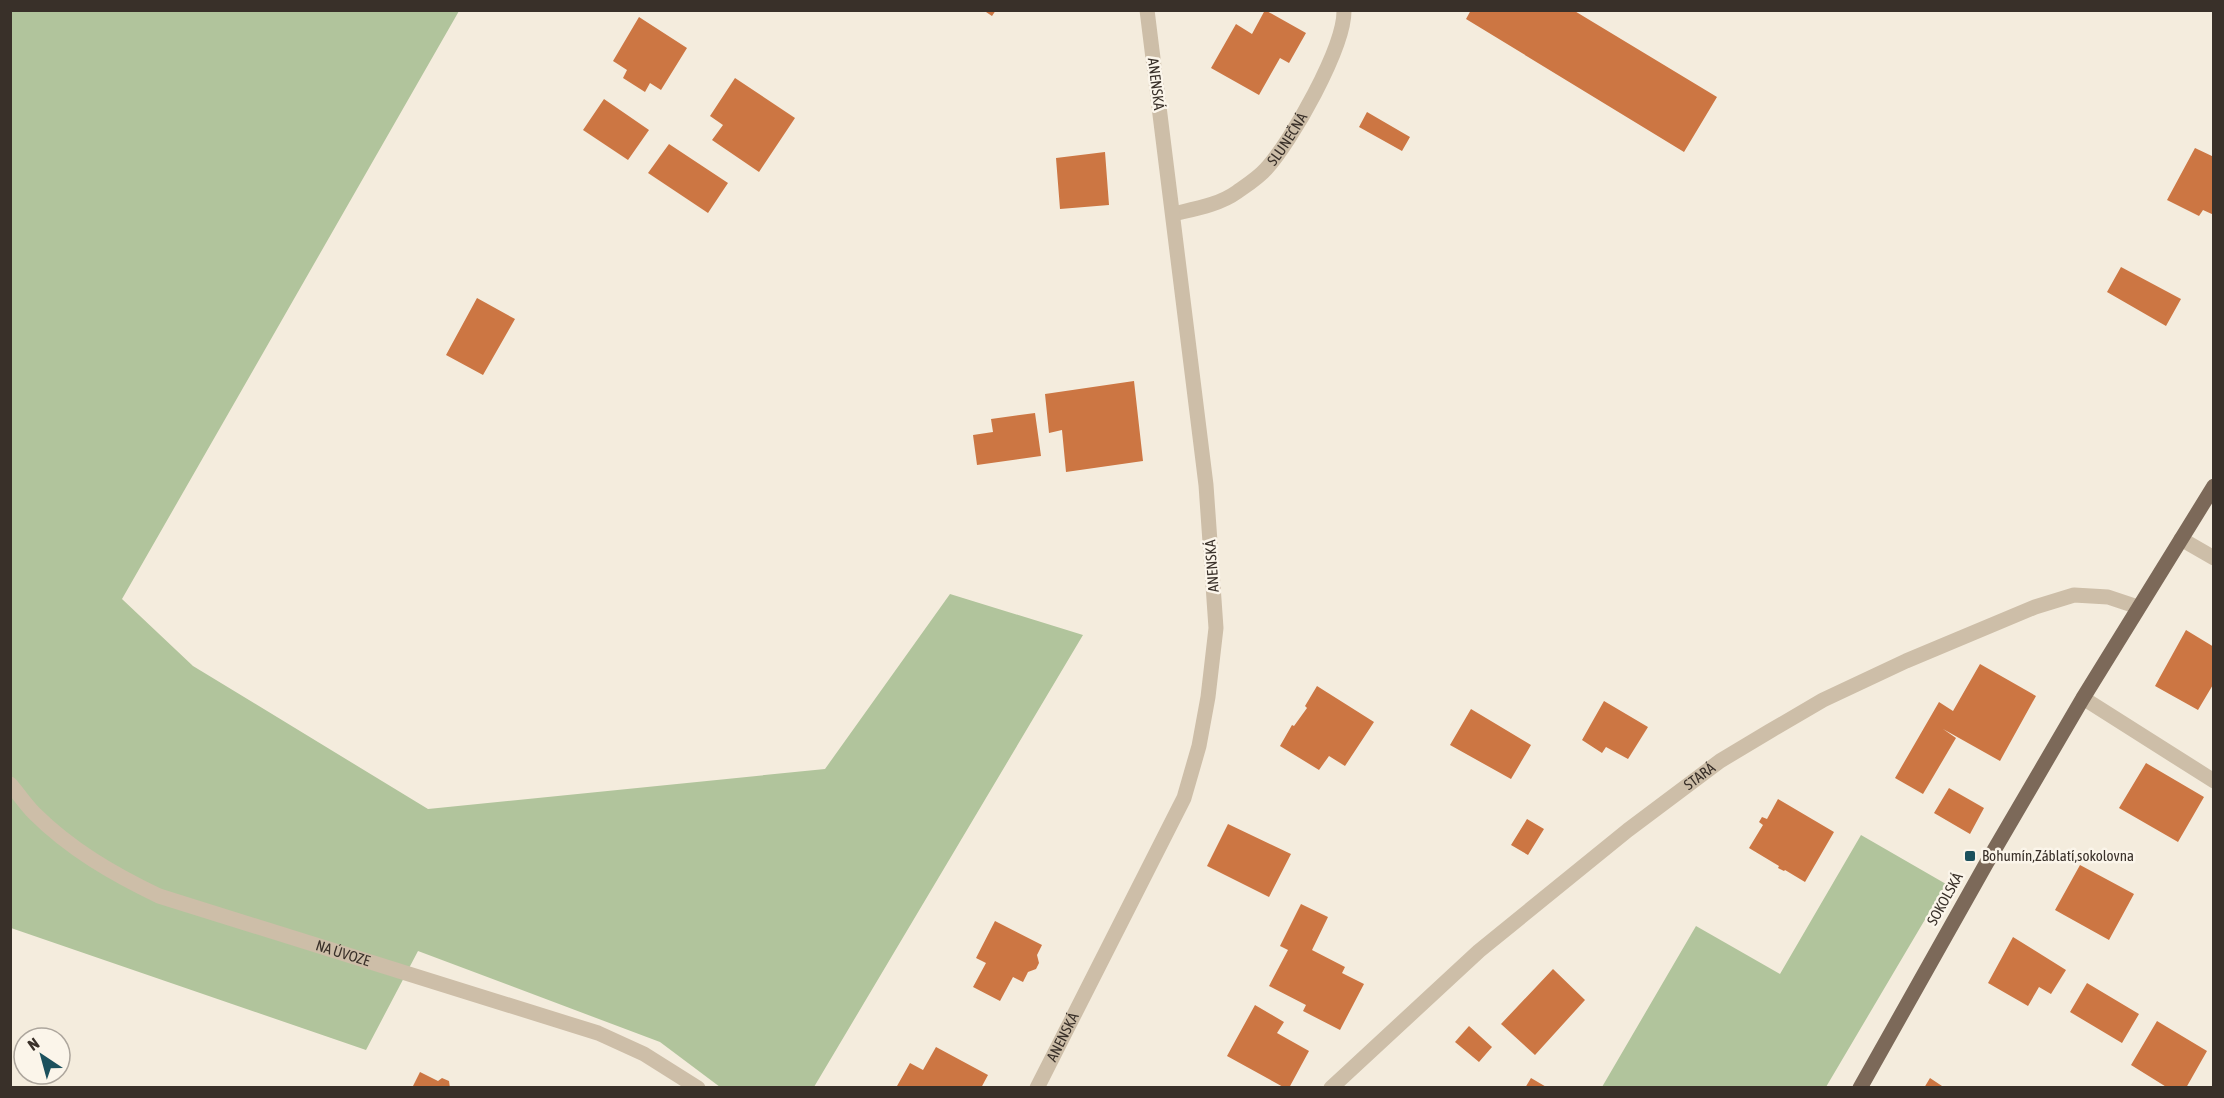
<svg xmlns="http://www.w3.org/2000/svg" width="2224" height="1098" viewBox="0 0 2224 1098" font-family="'Asap Condensed',sans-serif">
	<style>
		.green { fill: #b1c49c }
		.building { fill: #cc7643 }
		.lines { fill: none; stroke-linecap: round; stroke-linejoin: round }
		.minor { stroke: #cdbea8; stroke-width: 15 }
		.major { stroke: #7c6959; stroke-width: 15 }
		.poi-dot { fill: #1c515d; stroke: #fbf5ea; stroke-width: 2 }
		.labels { text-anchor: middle; stroke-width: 5; stroke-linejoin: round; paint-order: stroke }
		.street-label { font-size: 15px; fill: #393029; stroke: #fbf5ea }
		.poi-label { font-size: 15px; fill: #393029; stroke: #fbf5ea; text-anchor: start }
	</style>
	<rect width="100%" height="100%" fill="#f4ecdd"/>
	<path class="green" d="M11 11H459L122 599 193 666 428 809 825 769 950 594 1083 635 814 1087H720L660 1042 418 951 366 1050 11 928Z
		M1861 835 1946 884 1826 1087H1602L1696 926 1780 974Z"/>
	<path class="building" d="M983 10H996L992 16Z
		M1265 10 1306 33 1289 63 1280 58 1259 95 1211 68 1236 24 1252 34Z
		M1471 10H1573L1717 97 1684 152 1466 19Z
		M639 17 687 48 661 90 650 83 645 92 623 78 627 70 613 61Z
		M735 78 795 118 759 172 712 140 723 125 710 116Z
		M604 99 649 130 628 160 583 130Z
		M1367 112 1410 137 1402 151 1359 127Z
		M669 144 728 183 708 213 648 173Z
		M2195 148 2214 157V215L2203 210 2199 216 2167 200Z
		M1105 152 1109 205 1060 209 1056 158Z
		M2121 267 2181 299 2166 326 2107 292Z
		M477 298 515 319 483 375 446 355Z
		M1134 381 1143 461 1066 472 1062 430 1049 433 1045 394Z
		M1035 413 1041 456 977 465 973 435 993 432 991 419Z
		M2186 630 2214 647V683L2198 710 2155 686Z
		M1980 664 2036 696 2000 761 1943 729 1956 738 1923 794 1895 778 1939 702 1953 711Z
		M1317 686 1374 722 1345 766 1329 756 1319 770 1280 746 1292 725 1294 726 1307 708 1305 706Z
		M1604 701 1648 727 1628 759 1606 747 1602 753 1582 740Z
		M1471 709 1531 745 1511 779 1450 745Z
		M2146 763 2204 797 2178 842 2119 808Z
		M1949 788 1984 808 1970 834 1934 813Z
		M1778 799 1834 832 1805 882 1785 870 1784 871 1778 868 1779 866 1749 848 1763 825 1759 822 1762 817 1767 819Z
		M1527 819 1544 829 1528 855 1511 845Z
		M1228 824 1291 854 1269 897 1207 866Z
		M2080 865 2134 894 2109 940 2055 910Z
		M1301 904 1328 917 1312 950 1345 967 1342 973 1364 984 1340 1030 1303 1011 1306 1005 1269 986 1288 950 1280 946Z
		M995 921 1042 945 1037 955 1039 963 1036 969 1028 972 1023 982 1013 977 1000 1001 973 987 986 963 976 958Z
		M2013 937 2066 970 2051 994 2039 987 2028 1006 1988 983Z
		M1553 969 1585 1000 1535 1055 1501 1024Z
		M2087 983 2139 1014 2122 1043 2070 1012Z
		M1255 1005 1284 1022 1277 1033 1309 1051 1289 1088H1285L1227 1056Z
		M2157 1021 2207 1051 2186 1088H2168L2131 1065Z
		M1469 1026 1492 1047 1479 1062 1455 1042Z
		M936 1047 988 1075 981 1088 897 1086 910 1063 923 1070Z
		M420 1072 438 1081 442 1078 449 1081 450 1088H412Z
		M1531 1078 1548 1088H1525Z
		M1930 1078 1945 1088H1924Z"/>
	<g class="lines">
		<g class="minor">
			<path id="s1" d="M1173 214C1194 209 1219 205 1237 192 1247 185 1258 178 1266 169 1291 142 1345 47 1344 10"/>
			<path d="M2181 539 2214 558"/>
			<path d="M2083 698 2214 781"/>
			<path id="s2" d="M10 784C18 793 25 804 34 813 70 849 113 874 159 896L598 1033 644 1054 698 1088"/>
			<path id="s3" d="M1037 1088 1184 798 1199 746 1208 697 1216 628 1206 485 1147 10"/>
			<path id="s4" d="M1331 1088 1479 951 1628 830 1720 761 1770 731 1823 700 1906 661 2035 607 2074 595 2108 597 2138 607"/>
		</g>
		<path class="major" d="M1860 1088 1986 864 2083 698 2214 486"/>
	</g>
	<rect class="poi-dot" x="1964" y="850" width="12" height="12" rx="3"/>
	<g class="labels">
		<g class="street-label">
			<text transform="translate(1156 84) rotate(83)" y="5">ANENSKÁ</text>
			<text dy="5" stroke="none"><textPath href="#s1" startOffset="142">SLUNEČNÁ</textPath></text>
			<text transform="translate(1212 566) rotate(-94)" y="5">ANENSKÁ</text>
			<text dy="5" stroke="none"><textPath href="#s4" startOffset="483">STARÁ</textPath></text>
			<text transform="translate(1945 899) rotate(-61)" y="5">SOKOLSKÁ</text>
			<text dy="5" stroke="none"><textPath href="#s2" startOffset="381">NA ÚVOZE</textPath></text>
			<text dy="5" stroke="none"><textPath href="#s3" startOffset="57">ANENSKÁ</textPath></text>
		</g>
		<g class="poi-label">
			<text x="1982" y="861">Bohumín,Záblatí,sokolovna</text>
		</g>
	</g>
	<rect width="2224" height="1098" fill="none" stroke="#393029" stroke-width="24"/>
	<g transform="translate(42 1056) rotate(324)"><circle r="28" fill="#fbf5ea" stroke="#ada69d" stroke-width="1.5"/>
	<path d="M0-4.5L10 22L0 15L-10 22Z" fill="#1c515d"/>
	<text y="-9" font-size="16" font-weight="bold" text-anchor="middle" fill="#393029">N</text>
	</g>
</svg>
